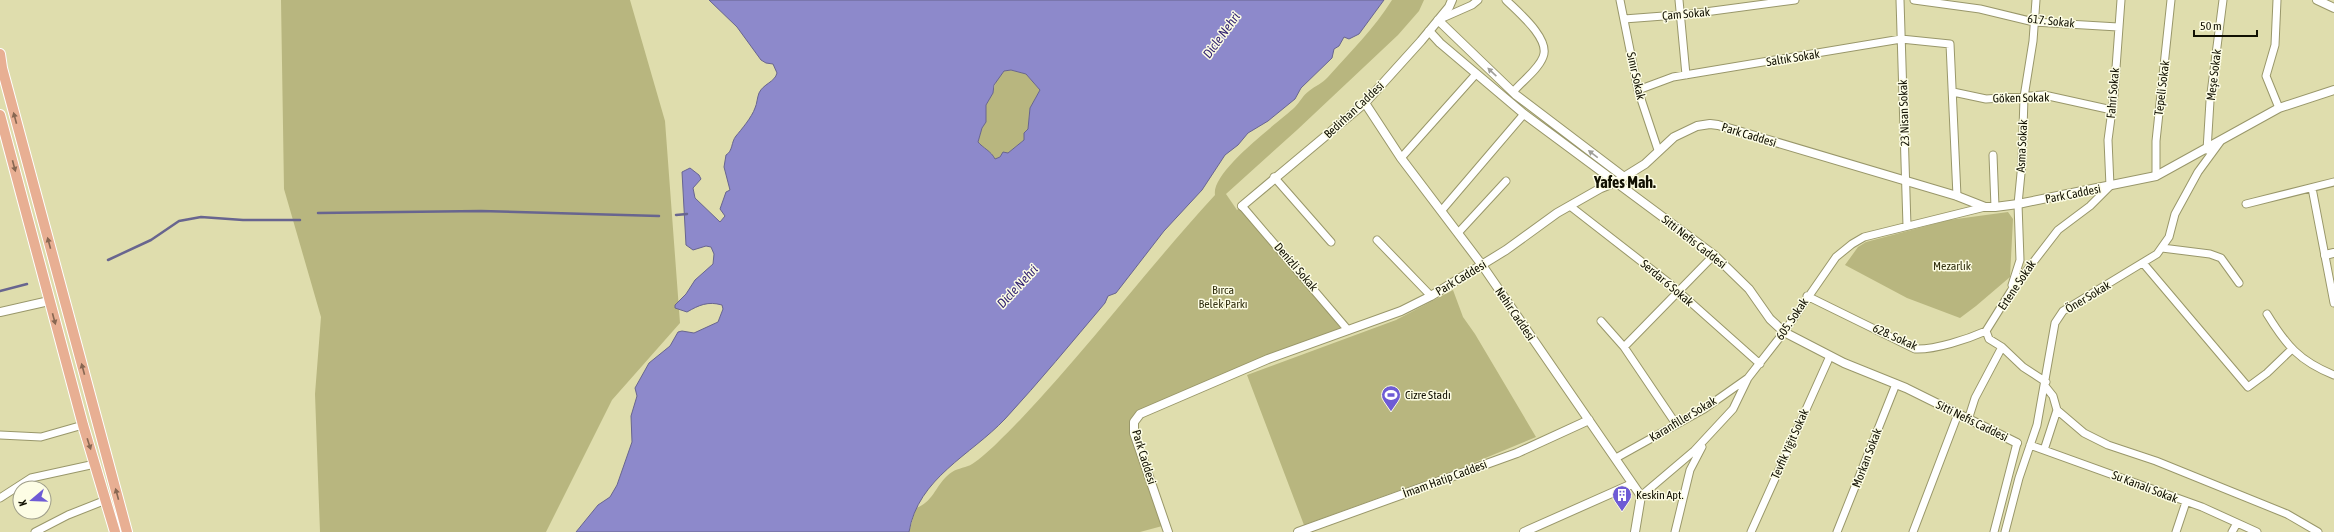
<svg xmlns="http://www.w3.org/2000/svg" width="2334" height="532" viewBox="0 0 2334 532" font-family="'Asap Condensed',sans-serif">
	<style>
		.green { fill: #b8b67f }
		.water { fill: #8d89cb; stroke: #68658f; fill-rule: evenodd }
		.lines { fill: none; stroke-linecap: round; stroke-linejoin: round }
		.stream { stroke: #68658f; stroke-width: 2.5 }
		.minor-casing { stroke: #99976a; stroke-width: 9 }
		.tertiary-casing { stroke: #99976a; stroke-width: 10 }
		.primary-casing { stroke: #fff; stroke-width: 12 }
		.minor { stroke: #fff; stroke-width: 7 }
		.tertiary { stroke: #fff; stroke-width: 8 }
		.primary { stroke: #e8af93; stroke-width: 10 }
		.oneway { fill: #a09f9a }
		.oneway2 { fill: #876752 }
		.labels { text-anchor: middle; stroke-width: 3; stroke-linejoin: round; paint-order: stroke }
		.street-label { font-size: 12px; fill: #111002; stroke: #fdfde5 }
		.park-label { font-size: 12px; fill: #343211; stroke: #fdfde5 }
		.poi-label { font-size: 12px; fill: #111002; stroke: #fdfde5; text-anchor: start }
		.water-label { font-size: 13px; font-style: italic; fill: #342572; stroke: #fdfde5 }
		.district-label { font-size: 16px; font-weight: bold; fill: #111002; stroke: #fdfde5 }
	</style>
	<rect width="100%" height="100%" fill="#dfddad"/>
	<path class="green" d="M281 0H630L665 121 680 323 612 400 546 532H320L315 394 321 317 284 189Z
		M1392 0H1424L1419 11 1398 35 1297 130 1226 194 1237 210 1242 206 1348 330 1160 404 1134 422 1166 525 1140 532H909L916 508C932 503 936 486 947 476 954 469 960 469 968 466 979 463 1011 429 1020 420 1089 347 1148 268 1215 195 1211 171 1278 123 1295 107 1300 102 1303 95 1309 91 1315 86 1323 83 1328 77 1350 52 1374 29 1392 0Z
		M1011 70 1026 74 1040 90 1030 108 1028 129 1024 140 1008 153 995 159C991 151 983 148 978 142L982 128 986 122V105L993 93 996 81 1004 71Z
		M2008 212 2013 219 2010 277 1976 306 1960 318 1907 298 1845 265 1858 247 1866 242 1949 220Z
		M1453 290 1463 317 1475 334 1536 437 1466 466 1304 525 1247 375 1396 320Z"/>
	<path class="water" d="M709 0H1384L1359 34 1349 39 1344 37 1339 46 1334 49 1332 58 1301 88 1295 99 1268 121 1248 133 1238 145 1225 155 1202 190 1164 231 1116 293 1108 296 1105 303C1072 342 1040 381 1005 419 971 455 918 478 909 532H576L598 505 610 497 617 485 632 442 631 416 637 396 635 388 649 363 670 346 678 332 682 331 694 333 718 322 723 309 722 305C708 301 699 305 687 312L675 308V305L686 294 695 280 713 264 714 254 711 247 706 246 693 250 686 245 682 172 690 168 699 175 701 179 693 188 695 198 720 222 725 216 720 209 726 192 730 190 724 167 726 155C733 151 731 142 736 136 741 130 752 117 755 108 757 104 757 98 759 93 763 84 775 82 777 73L773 64 766 63 761 60 737 27ZM1011 70 1026 74 1040 90 1030 108 1028 129 1024 133V140L1008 153 1003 152 1000 157 995 159C991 151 983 148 978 142L982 128 986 122V105L993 93 994 85 1004 71Z"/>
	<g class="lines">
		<path class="stream" d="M318 213 481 211 659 216
			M676 215 687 214
			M108 260 151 240 179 221 201 217 243 220H300
			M0 291 27 284"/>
		<defs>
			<path id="minor" d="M1506 0C1517 11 1551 39 1543 57 1538 70 1522 81 1513 92
				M1620 0 1638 90 1658 150
				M1679 0 1686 75
				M1900 0 1907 226
				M1914 0 1980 9 2034 22 2118 27
				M2277 0 2275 45 2266 76 2279 108
				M1624 19 1690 14 1795 0
				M1438 20 1472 5 1478 0
				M1638 90 1673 77 1901 39 1950 44 1957 196
				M1953 92 1986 99 2044 95 2112 110
				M2207 150 2210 101 2223 0
				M1993 155 1995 207
				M1401 158 1476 74
				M2156 176V141L2171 0
				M1274 177 1331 242
				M2312 188 2334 303
				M2246 204 2334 182
				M1242 206 1348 330
				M1570 206 1669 283 1760 364
				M1442 210 1524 114
				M1458 233 1506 181
				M1377 240 1431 296
				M2162 248 2210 254 2221 258 2239 283
				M2143 263 2248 387 2267 373 2292 349
				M2012 285 2020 260 2018 204 2022 163 2024 97 2033 41 2036 0
				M1807 296 1915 349C1935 350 1968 339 1986 331
				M2267 314C2286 345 2299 361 2334 375
				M1601 321 1624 347 1676 424
				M1624 347 1714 255
				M2046 382 2023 367 2002 347 1989 339 1986 331 2011 291 2058 230 2090 206 2110 186 2108 140 2114 95 2121 0
				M2045 386 2053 396 2057 410 2084 433 2108 445 2156 461 2287 514 2318 532
				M1968 420 1975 398 2002 347
				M0 435 41 437 83 425
				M2030 445 2202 507 2257 532
				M2044 450 2057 410
				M1616 458 1704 409 1748 378
				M1641 496 1694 451 1733 409 1748 378 1784 332 1836 257 1852 244 1864 237 1985 207
				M0 498 31 478 95 464
				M35 532 68 515 106 500
				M1675 532 1690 470 1702 447
				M1751 532 1830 356
				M1837 532 1896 384
				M1913 532 1958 414
				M1994 532 2017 443
				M2005 532 2019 478 2037 425 2055 323 2063 311 2157 254 2169 237 2175 214 2198 172 2220 142
				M2176 532 2186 502
				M2232 532 2237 523"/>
			<path id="tertiary" d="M2317 0 2334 8
				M1438 20 1516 95 1624 177
				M1429 31 1440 43 1524 114 1714 255 1749 289 1770 319 1784 332 1844 363 1906 388 2017 443
				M1365 103 1401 158 1482 265 1641 496 1635 532
				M1242 206 1365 103 1421 41 1449 7 1452 0
				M2325 255 2334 253
				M0 312 49 301
				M1168 532 1134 433V422L1140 414 1268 359 1401 311 1431 296 1506 250 1557 213 1601 188 1616 182 1645 164 1674 137 1697 126 1710 124 1718 125 1957 196 1985 207H1995L2018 204 2156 176 2279 108 2334 90
				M1298 532 1517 453 1589 420
				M1524 532 1632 484"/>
			<path id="primary" d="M0 54 2 68 127 532
				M0 115 83 425 115 532"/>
		</defs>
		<use href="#minor" class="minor-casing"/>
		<use href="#tertiary" class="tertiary-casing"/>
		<use href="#primary" class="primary-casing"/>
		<use href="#minor" class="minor"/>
		<use href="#tertiary" class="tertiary"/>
		<use href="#primary" class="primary"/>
	</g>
	<defs><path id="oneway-solid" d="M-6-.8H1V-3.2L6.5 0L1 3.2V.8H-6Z"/></defs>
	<g class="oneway">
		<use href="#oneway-solid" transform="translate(1492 72) rotate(-137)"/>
		<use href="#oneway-solid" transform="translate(1593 154) rotate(-143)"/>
	</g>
	<g class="oneway2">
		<use href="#oneway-solid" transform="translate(15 118) rotate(-105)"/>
		<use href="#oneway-solid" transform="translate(14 166) rotate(75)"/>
		<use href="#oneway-solid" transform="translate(49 243) rotate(-105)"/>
		<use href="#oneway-solid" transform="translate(54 319) rotate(75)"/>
		<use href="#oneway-solid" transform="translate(83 369) rotate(-105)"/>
		<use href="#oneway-solid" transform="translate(89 444) rotate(72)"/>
		<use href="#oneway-solid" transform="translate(117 494) rotate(-105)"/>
	</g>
	<defs>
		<symbol id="stadium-pin" viewBox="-11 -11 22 30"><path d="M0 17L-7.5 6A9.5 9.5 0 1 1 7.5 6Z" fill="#6e5bd5" stroke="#fdfde5"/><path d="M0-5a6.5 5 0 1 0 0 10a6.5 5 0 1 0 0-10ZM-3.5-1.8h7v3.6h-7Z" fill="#fff"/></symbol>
		<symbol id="building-pin" viewBox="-11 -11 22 30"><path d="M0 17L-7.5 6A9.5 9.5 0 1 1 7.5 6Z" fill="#6e5bd5" stroke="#fdfde5"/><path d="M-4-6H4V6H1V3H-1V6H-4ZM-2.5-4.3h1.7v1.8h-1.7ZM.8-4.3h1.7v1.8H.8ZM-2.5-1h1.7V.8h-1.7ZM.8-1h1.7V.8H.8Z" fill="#fff"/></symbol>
	</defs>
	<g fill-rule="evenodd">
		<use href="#stadium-pin" x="1380" y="384" width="22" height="30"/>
		<use href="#building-pin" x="1611" y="484" width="22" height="30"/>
	</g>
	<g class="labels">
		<g class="street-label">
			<text transform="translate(1686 14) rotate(-5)" y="4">Çam Sokak</text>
			<text transform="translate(2051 21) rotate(6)" y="4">617. Sokak</text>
			<text transform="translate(1793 58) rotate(-9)" y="4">Saltık Sokak</text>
			<text transform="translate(2214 75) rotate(-83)" y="4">Meşe Sokak</text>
			<text transform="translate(1636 76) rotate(77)" y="4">Sınır Sokak</text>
			<text transform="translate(2162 88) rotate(-83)" y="4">Tepeli Sokak</text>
			<text transform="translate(2113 93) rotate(-85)" y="4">Fahri Sokak</text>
			<text transform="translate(2021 98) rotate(-1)" y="4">Göken Sokak</text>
			<text transform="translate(1354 110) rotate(-43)" y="4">Bedirhan Caddesi</text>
			<text transform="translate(1904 113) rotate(-92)" y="4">23 Nisan Sokak</text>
			<text transform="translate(1749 135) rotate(17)" y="4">Park Caddesi</text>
			<text transform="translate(2022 146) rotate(-87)" y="4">Asma Sokak</text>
			<text transform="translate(2073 194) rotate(-11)" y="4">Park Caddesi</text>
			<text transform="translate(1694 242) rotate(38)" y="4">Sitti Nefis Caddesi</text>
			<text transform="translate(1296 267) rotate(49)" y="4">Denizli Sokak</text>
			<text transform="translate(1461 278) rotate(-31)" y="4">Park Caddesi</text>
			<text transform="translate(1667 283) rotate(40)" y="4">Serdar 6 Sokak</text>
			<text transform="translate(2017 285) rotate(-56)" y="4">Ertene Sokak</text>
			<text transform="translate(2088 297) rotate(-31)" y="4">Öner Sokak</text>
			<text transform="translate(1515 314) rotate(56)" y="4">Nehir Caddesi</text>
			<text transform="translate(1792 319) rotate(-56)" y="4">605. Sokak</text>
			<text transform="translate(1895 337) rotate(24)" y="4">628. Sokak</text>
			<text transform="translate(1683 419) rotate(-31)" y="4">Karanfiller Sokak</text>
			<text transform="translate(1972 421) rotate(26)" y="4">Sitti Nefis Caddesi</text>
			<text transform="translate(1790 444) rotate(-66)" y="4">Tevfik Yiğit Sokak</text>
			<text transform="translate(1144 457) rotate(73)" y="4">Park Caddesi</text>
			<text transform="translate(1867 458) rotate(-69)" y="4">Morkan Sokak</text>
			<text transform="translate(1445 479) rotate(-20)" y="4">İmam Hatip Caddesi</text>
			<text transform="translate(2145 487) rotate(21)" y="4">Su Kanalı Sokak</text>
		</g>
		<g class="park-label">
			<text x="1952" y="270">Mezarlık</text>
			<text x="1223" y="294">Bırca<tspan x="1223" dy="14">Belek Parkı</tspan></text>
		</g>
		<g class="poi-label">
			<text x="1405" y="399">Cizre Stadı</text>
			<text x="1636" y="499">Keskin Apt.</text>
		</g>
		<g class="water-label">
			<text transform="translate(1221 35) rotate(-54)" y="5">Dicle Nehri</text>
			<text transform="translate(1017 286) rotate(-47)" y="5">Dicle Nehri</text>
		</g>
		<g class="district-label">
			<text x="1625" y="188">Yafes Mah.</text>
		</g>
	</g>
	<g transform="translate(32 500) rotate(251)"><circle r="19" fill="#fdfde5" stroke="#9f9e8a"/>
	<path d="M0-3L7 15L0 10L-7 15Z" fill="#6e5bd5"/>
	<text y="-6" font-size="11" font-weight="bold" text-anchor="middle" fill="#111002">K</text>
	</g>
	<path d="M2194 30v6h63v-6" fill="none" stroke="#111002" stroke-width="2"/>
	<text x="2200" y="30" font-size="12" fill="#111002" stroke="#fdfde5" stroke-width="3" paint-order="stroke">50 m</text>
</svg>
